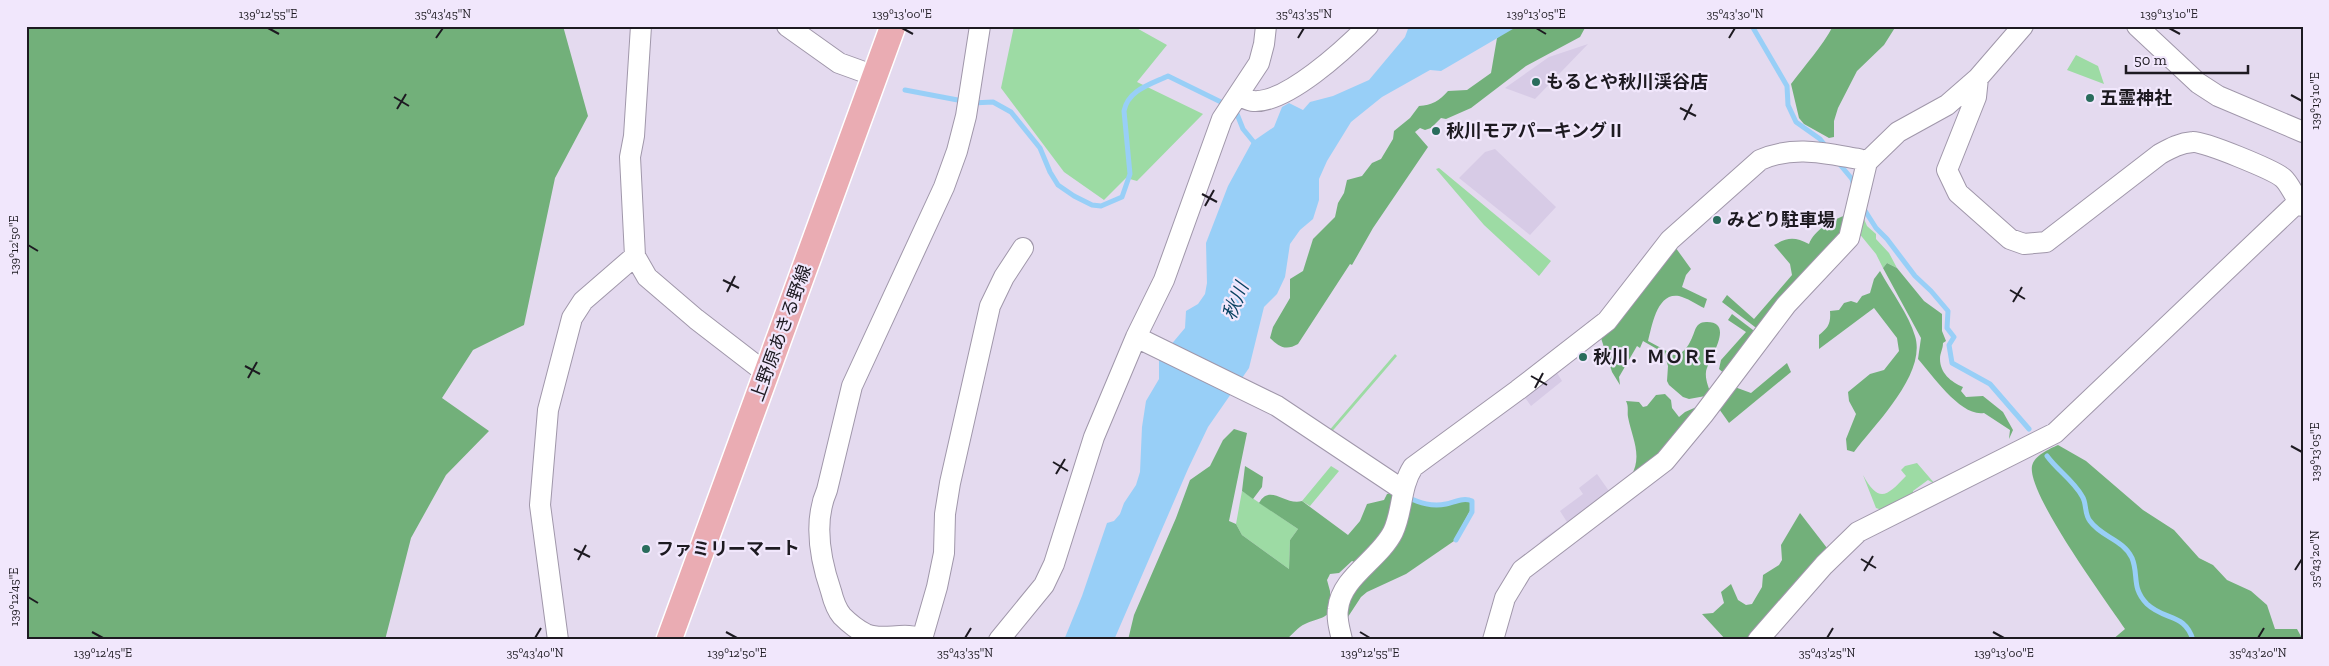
<svg xmlns="http://www.w3.org/2000/svg" width="2329" height="666" viewBox="0 0 2329 666" font-family="'Zilla Slab','Noto Sans JP',serif">
	<style>
		.built { fill: #d7cbe6 }
		.green { fill: #9ddba4 }
		.forest { fill: #72b07a }
		.water { fill: #98cff7 }
		.lines { fill: none; stroke-linecap: round; stroke-linejoin: round }
		.stream { stroke: #98cff7; stroke-width: 5 }
		.minor-casing { stroke: #a097aa; stroke-width: 22 }
		.major-casing { stroke: #fff; stroke-width: 28 }
		.minor { stroke: #fff; stroke-width: 20 }
		.major { stroke: #eaacb3; stroke-width: 25 }
		.ticks { fill: none; stroke: #1d1a21; stroke-width: 2 }
		.poi-dot { fill: #296c5c; stroke: #f1e7fc; stroke-width: 2 }
		.labels { text-anchor: middle; stroke-width: 4.5; stroke-linejoin: round; paint-order: stroke }
		.poi-label { font-size: 18px; font-weight: bold; fill: #1d1a21; stroke: #f1e7fc; text-anchor: start }
		.street-label { font-size: 18px; fill: #1d1a21; stroke: #f1e7fc }
		.water-label { font-size: 19px; font-style: italic; fill: #063f5f; stroke: #f1e7fc }
		.neatline { fill: none; stroke: #1d1a21; stroke-width: 2 }
		.ticks-label { font-size: 12px; text-anchor: middle; fill: #1d1a21 }
	</style>
	<rect width="100%" height="100%" fill="#e4daef"/>
	<path class="built" d="M1588 44 1535 99 1505 88 1549 57Z
		M1495 149 1556 207 1530 235 1459 178 1485 152Z
		M1553 366 1562 381 1531 406 1521 392Z
		M1597 474 1609 491 1542 545 1540 541 1567 522 1560 511 1583 494 1579 488Z"/>
	<path class="green" d="M1014 26H1133L1167 45 1137 82 1203 114 1137 181 1126 178 1104 200 1064 172 1001 88Z
		M2076 55 2098 66 2104 84 2067 70Z
		M1439 168 1551 261 1539 276 1484 225 1436 169Z
		M1862 214 1867 226 1876 234V239L1889 253 1897 268 1887 263 1883 268 1876 254 1858 232Z
		M1395 354 1397 356 1329 435 1327 433Z
		M1917 463 1935 484 1928 480 1913 491V494L1882 510 1876 508 1863 475C1879 504 1887 496 1906 476L1901 470 1905 466Z
		M1331 466 1339 471 1310 506 1302 501Z
		M1242 491 1298 529 1290 540 1289 569 1242 535 1236 524Z"/>
	<path class="forest" d="M26 26H563L588 116 555 178 524 325 473 350 442 398 489 431 446 475 411 538 385 640H26Z
		M1512 26H1586L1580 37 1526 66 1471 108 1446 119 1441 118 1431 128 1425 130 1420 128 1415 132 1428 147 1373 228 1352 265 1350 264 1298 344C1286 351 1279 347 1270 338L1273 327 1290 298V279L1303 271 1313 239 1335 217 1338 203 1344 193 1347 180 1362 176 1372 163 1381 159 1393 139 1394 131 1410 118 1419 106C1432 105 1439 101 1448 91L1467 90 1491 73 1497 38Z
		M1833 26H1896L1884 45 1857 71 1838 108 1834 121V137L1829 138 1804 124 1799 118 1791 84C1805 65 1822 47 1833 26Z
		M1847 215 1848 227 1761 327H1755L1722 302 1727 295 1754 319 1792 275 1790 264 1774 245C1788 237 1795 237 1809 244 1814 230 1833 219 1847 215Z
		M1673 244 1691 269 1686 275 1682 287 1707 299 1704 308C1696 304 1687 298 1679 296 1657 292 1652 326 1648 341L1674 355C1686 354 1691 341 1695 330 1697 325 1700 322 1706 322 1737 321 1707 361 1706 372 1705 380 1709 388 1711 395L1689 399 1683 397 1669 385 1667 381 1668 366 1664 353 1643 341 1640 348 1637 346 1619 377 1620 385 1612 372 1601 338Z
		M1887 263 1897 268 1924 301 1942 314V331L1946 341 1943 343C1943 349 1940 353 1940 359 1940 373 1951 382 1963 387L1961 391 1966 397 1983 396 2003 412 2013 430 2009 439 2010 430 1984 413C1961 417 1933 376 1918 359L1921 338 1883 268Z
		M1880 271C1891 291 1909 315 1915 336 1927 374 1874 425 1854 452L1847 450 1846 439 1856 414 1849 401 1848 392 1870 374 1884 370 1899 351 1897 338 1874 308 1819 349V335C1828 328 1831 324 1830 311L1839 310 1844 303 1851 301 1857 303 1862 296 1870 293 1874 279Z
		M1732 314 1753 330 1755 336 1726 375 1719 369 1721 360 1746 332 1728 320Z
		M1787 363 1791 372 1729 423 1717 406 1732 386 1751 393Z
		M1665 394 1671 400 1672 408 1679 417 1685 412 1701 405 1679 438 1631 476C1643 456 1632 438 1628 417 1627 412 1629 407 1626 401L1639 402 1643 407 1647 406 1656 395Z
		M1234 429 1247 433 1229 521 1236 524 1242 535 1289 569 1290 540 1298 529 1259 503C1270 483 1285 506 1302 501L1348 535 1360 521 1367 504 1384 500 1387 494 1398 491 1397 508 1361 565 1352 561 1339 573 1330 574 1327 580 1330 591V598L1334 604C1330 619 1317 618 1305 624 1298 627 1292 635 1286 640H1128L1134 615 1176 518 1190 480 1210 466 1223 440Z
		M2058 445 2086 461 2143 510 2174 530 2199 558 2213 565 2227 580 2251 591 2267 605 2275 629H2297L2303 640H2112L2125 629C2107 602 2027 494 2032 466 2034 456 2049 449 2058 445Z
		M1245 466 1263 477 1262 487 1253 499 1242 491Z
		M1406 497C1419 503 1431 507 1446 505 1454 503 1461 500 1470 500L1473 505 1454 541 1406 574 1367 592 1361 597 1344 623 1342 606Z
		M1800 513 1827 548 1747 640H1726L1702 614 1713 613 1724 603 1721 592 1731 584 1738 600 1746 605 1752 604 1762 587 1763 575 1779 565 1782 560 1781 545Z"/>
	<path class="water" d="M1409 26H1518L1441 71 1430 70 1382 97 1351 122 1327 161 1319 179V200L1313 219 1300 230 1290 244 1285 277 1277 294 1264 307 1249 368 1208 427 1188 469 1114 640H1064L1082 596 1107 523 1114 521 1120 514 1124 503 1136 485 1140 472 1142 427 1146 401 1159 379V359L1185 328 1186 311 1198 304 1205 294 1207 283 1206 243 1228 186 1252 142 1274 127 1282 107 1289 103 1303 110 1310 102 1333 96 1369 80 1405 37Z"/>
	<g class="lines">
		<path class="stream" d="M1752 26 1787 86 1788 105 1796 122 1820 139 1827 148
			M905 90 963 101
			M972 103 993 102 1011 112 1040 148 1050 172 1058 185 1074 196 1092 205 1101 206 1122 197 1130 174 1124 111C1128 90 1151 84 1168 76L1227 105
			M1235 109 1243 129 1257 146
			M1837 161 1852 179 1854 186
			M1862 206 1876 228 1887 239 1915 276 1931 291 1948 311 1947 328 1954 337 1949 345 1952 363 1990 384 2029 429
			M2047 456C2058 471 2073 480 2082 496 2087 503 2084 514 2090 521 2101 537 2123 539 2132 558 2139 575 2131 588 2147 604 2165 621 2185 613 2193 640
			M1407 497C1420 503 1432 507 1446 504 1455 502 1464 497 1472 501V512L1456 540"/>
		<defs>
			<path id="minor" d="M641 26 634 136 630 157 635 256 647 277 696 319 766 373
				M787 26 839 63 875 76
				M2137 26 2198 83 2218 96 2303 132
				M1978 78 1976 97 1947 170 1958 193 2010 239 2024 244 2046 242 2160 154C2171 148 2180 143 2193 142 2203 141 2274 170 2283 178 2291 185 2294 198 2303 206
				M1239 96C1243 97 1249 101 1253 101 1286 104 1345 49 1368 26
				M1136 337 1277 406 1403 490
				M922 639 937 587 944 553 945 514 950 483 990 306 1004 277 1023 248
				M558 640 540 505 548 410 572 318 583 301 635 256
				M923 640C906 630 883 642 866 634 858 630 848 622 842 616 836 609 833 599 831 591 820 559 813 522 827 490L852 386 944 187 957 151 966 116 980 26
				M999 640 1044 585 1054 564 1094 437 1136 337 1164 280 1222 119 1259 63 1264 44 1266 26
				M1342 640C1340 630 1336 619 1338 609 1341 577 1379 560 1393 532 1403 511 1400 487 1413 467L1518 390 1607 321 1670 240 1760 160C1794 145 1824 153 1859 159L1867 162
				M1493 640 1505 598 1522 570 1665 461 1703 415 1786 305 1849 238 1867 162 1898 132 1947 105 1978 78 2023 26
				M1758 640 1824 565 1858 532 2055 433 2298 202"/>
			<path id="major" d="M669 640 893 26"/>
		</defs>
		<use href="#minor" class="minor-casing"/>
		<use href="#major" class="major-casing"/>
		<use href="#minor" class="minor"/>
		<use href="#major" class="major"/>
	</g>
	<path class="ticks" d="M268 28 279 34M902 28 913 34M1536 28 1546 34M2169 28 2180 34M436 38 443 28M1298 38 1304 28M1729 38 1735 28M2291 95 2302 101M394 97 409 106M1680 108 1696 116M397 109 406 94M1684 120 1692 104M1202 194 1217 202M1205 206 1214 190M28 245 38 251M723 280 739 288M2010 290 2025 299M727 292 735 276M2013 302 2022 287M245 366 260 374M1531 376 1547 385M248 378 257 362M1535 388 1543 373M2291 446 2302 452M1053 462 1068 471M1056 474 1065 459M574 549 590 557M1861 559 1876 568M578 560 586 545M2295 570 2302 559M1864 571 1873 556M28 597 38 603M92 632 103 638M726 632 737 638M1360 632 1370 638M1993 632 2004 638M535 638 541 628M965 638 971 628M1827 638 1833 628M2258 638 2264 628"/>
	<g class="poi-dot">
		<circle cx="1536" cy="82" r="5"/>
		<circle cx="2090" cy="98" r="5"/>
		<circle cx="1436" cy="131" r="5"/>
		<circle cx="1717" cy="220" r="5"/>
		<circle cx="1583" cy="357" r="5"/>
		<circle cx="646" cy="549" r="5"/>
	</g>
	<g class="labels">
		<g class="poi-label">
			<text x="1546" y="88">もるとや秋川渓谷店</text>
			<text x="2100" y="104">五霊神社</text>
			<text x="1446" y="137">秋川モアパーキングⅡ</text>
			<text x="1727" y="226">みどり駐車場</text>
			<text x="1593" y="363">秋川．ＭＯＲＥ</text>
			<text x="656" y="555">ファミリーマート</text>
		</g>
		<g class="street-label">
			<text transform="translate(781 333) rotate(-70)" y="6">上野原あきる野線</text>
		</g>
		<g class="water-label">
			<text transform="translate(1235 301) rotate(-68)" y="7">秋川</text>
		</g>
	</g>
	<rect width="2329" height="666" fill="none" stroke="#f1e7fc" stroke-width="55"/>
	<path d="M2126 65v8h122v-8" fill="none" stroke="#1d1a21" stroke-width="2.5"/>
	<text x="2134" y="65" font-size="15" fill="#1d1a21" stroke="#f1e7fc" stroke-width="4" paint-order="stroke">50 m</text>
	<rect x="28" y="28" width="2274" height="610" class="neatline"/>
	<g class="ticks-label">
		<text x="268" y="18">139°12'55"E</text>
		<text x="443" y="18">35°43'45"N</text>
		<text x="902" y="18">139°13'00"E</text>
		<text x="1304" y="18">35°43'35"N</text>
		<text x="1536" y="18">139°13'05"E</text>
		<text x="1735" y="18">35°43'30"N</text>
		<text x="2169" y="18">139°13'10"E</text>
		<text transform="translate(2315 101) rotate(-90)" y="4">139°13'10"E</text>
		<text transform="translate(14 245) rotate(-90)" y="4">139°12'50"E</text>
		<text transform="translate(2315 452) rotate(-90)" y="4">139°13'05"E</text>
		<text transform="translate(2315 559) rotate(-90)" y="4">35°43'20"N</text>
		<text transform="translate(14 597) rotate(-90)" y="4">139°12'45"E</text>
		<text x="103" y="657">139°12'45"E</text>
		<text x="535" y="657">35°43'40"N</text>
		<text x="737" y="657">139°12'50"E</text>
		<text x="965" y="657">35°43'35"N</text>
		<text x="1370" y="657">139°12'55"E</text>
		<text x="1827" y="657">35°43'25"N</text>
		<text x="2004" y="657">139°13'00"E</text>
		<text x="2258" y="657">35°43'20"N</text>
	</g>
</svg>
